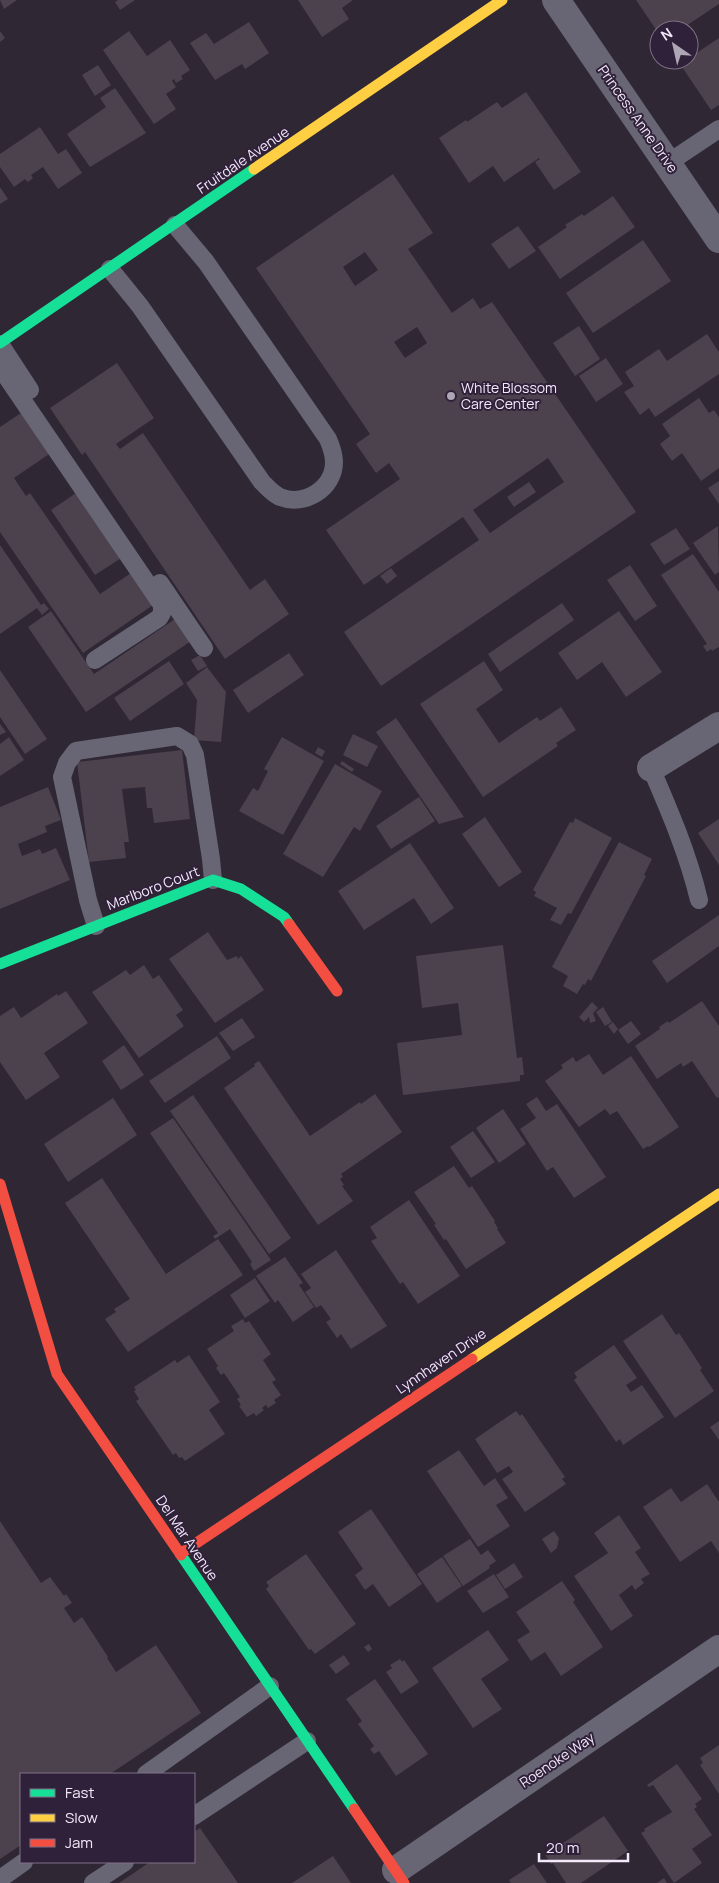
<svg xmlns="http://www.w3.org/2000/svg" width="719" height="1883" viewBox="0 0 719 1883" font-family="Manrope,sans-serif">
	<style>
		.building { fill: #4c424d; fill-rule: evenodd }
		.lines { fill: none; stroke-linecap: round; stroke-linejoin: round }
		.lane { stroke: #686675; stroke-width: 18 }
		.street { stroke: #686675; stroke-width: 28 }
		.fast { stroke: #16e098; stroke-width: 11 }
		.slow { stroke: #ffcf43; stroke-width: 11 }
		.jam { stroke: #f24e42; stroke-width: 11 }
		.poi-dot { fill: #aea5b5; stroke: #30213a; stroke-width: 2 }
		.labels { text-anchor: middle; stroke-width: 4; stroke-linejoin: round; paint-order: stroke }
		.street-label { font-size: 14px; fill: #f3e9fa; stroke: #30213a }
		.poi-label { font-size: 14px; fill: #f3e9fa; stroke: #30213a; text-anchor: start }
	</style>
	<rect width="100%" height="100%" fill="#2f2734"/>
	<path class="building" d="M0 0H17L4 9Z
		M118 0H135L120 10 115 2Z
		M298 0H353L342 8 349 19 322 37Z
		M636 0H719V4L680 30H659V34Z
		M249 22 269 53 245 69 242 64 215 80 190 43 206 33 214 44Z
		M0 31 5 38 0 42Z
		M129 31 147 56 170 40 190 70 181 76 183 79 176 83 174 79 172 81 176 87 166 94 176 109 154 124 103 50Z
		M719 38V105L711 110 680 64 689 60V58Z
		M98 65 111 85 95 96 82 75Z
		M115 88 146 133 90 167 67 134 106 107 100 98Z
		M526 92 581 172 554 190 535 162 540 159 539 158 504 182 493 166 469 183 439 138 466 120 467 122 497 102 502 108Z
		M40 127 58 154 66 149 82 173 58 189 43 167 31 175 33 178 28 182 25 179 14 187 0 167V154Z
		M393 174 433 233 408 249 452 313 473 298 480 309 492 302 636 512 381 686 344 632 479 540 463 517 364 585 326 530 400 479 389 463 376 473 356 444 370 434 256 268ZM365 252 378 270 355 286 343 267ZM417 327 427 343 405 358 394 342ZM548 458 564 482 490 533 473 510Z
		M0 187 8 199 0 204Z
		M613 196 635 227 560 279 538 247 567 227 565 225 582 214 584 216Z
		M518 226 536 251 509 269 491 244Z
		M643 240 671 281 593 333 566 293Z
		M579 326 600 359 575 376 553 343Z
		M707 334 719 352V374L655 417 649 408 640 415 624 392 634 386 625 372 659 349 667 361Z
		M606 358 623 384 596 402 579 376Z
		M117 363 154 418 116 444 120 449 143 433 250 590 265 579 289 614 225 659 85 452 82 455 50 408Z
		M699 398 709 413 714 410 719 417V468L701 481 682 453 672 461 660 444 670 436 662 424Z
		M27 409 55 450 14 478 26 496 30 493 100 594 134 571 156 603 83 653 0 532V427Z
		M719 481V504L708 488Z
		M529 482 536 492 514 507 507 497Z
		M82 489 126 555 95 575 51 510Z
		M718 526 719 572 715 575 693 543Z
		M676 528 690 549 664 565 650 544Z
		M0 545 41 605 44 603 49 609 42 615 37 608 0 634Z
		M693 554 719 592V647L712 651 711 649 707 652 703 646 707 644 661 575Z
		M630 565 657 606 635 621 607 580Z
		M391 568 397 576 387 584 380 576Z
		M562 603 574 620 500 672 488 654Z
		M51 611 94 674 178 617 194 639 86 712 28 627Z
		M619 611 662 672 626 697 602 662 577 680 558 653Z
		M289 653 304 675 248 713 233 690Z
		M200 655 207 666 198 671 191 660Z
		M169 661 184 684 130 721 114 698Z
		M484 661 503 690 476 709 499 743 537 717 540 721 561 707 576 730 556 743 558 746 483 797 420 704Z
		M207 667 226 692 221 742 194 740 197 700 186 683Z
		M0 670 47 739 25 754 0 717Z
		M396 718 464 817 439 824 376 732Z
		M0 724 6 732 0 735Z
		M353 734 378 746 367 767 343 755Z
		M9 737 24 760 0 776V744Z
		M282 737 324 761 283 835 239 811 253 788 258 791 268 771 264 769Z
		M318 747 325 751 322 757 315 753Z
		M182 750 190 819 154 823 152 808H147L145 787 122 789 129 842H124L126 858 89 862 77 762Z
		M342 761 354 769 352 772 340 764Z
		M335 764 382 791 360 831 354 827 323 877 283 854Z
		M48 787 61 820 45 826 47 832 18 844 22 856 40 849 42 854 56 848 70 880 0 909V807Z
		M419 797 435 821 391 849 376 826Z
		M485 817 522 872 499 887 462 834Z
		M575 818 612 838 571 914 568 913 561 925 550 920 557 908 534 896 536 892 533 890 570 822 573 823Z
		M719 819V865L698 833Z
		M619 842 652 859 644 875 646 876 591 981 588 979 585 985 583 984 577 994 563 986 568 976 552 967Z
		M410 843 454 908 431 924 414 898 364 930 338 891Z
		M719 915V946L667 983 652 961Z
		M208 932 227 960 237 956 238 959 241 956 264 990 215 1023 169 959Z
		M503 945 517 1058 522 1057 524 1075H520V1081L403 1095 397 1043 462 1035 458 1003 422 1008 416 956Z
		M144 965 153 979 159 975 183 1010 176 1015 184 1026 139 1058 92 992 126 970 130 975Z
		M66 991 88 1023 44 1053 60 1077 26 1100 0 1062V1016L14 1007 21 1018 57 994 58 996Z
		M702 1001 719 1026V1097L717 1098 692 1061 683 1067 681 1063 657 1079 635 1046 660 1029 659 1027 668 1021 669 1023Z
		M592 1002 598 1008 593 1013 596 1021 590 1023 589 1017 584 1022 579 1017Z
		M603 1007 612 1022 605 1026 596 1012Z
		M242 1018 255 1037 233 1051 219 1033Z
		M631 1021 641 1034 628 1044 618 1030Z
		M613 1022 618 1029 614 1034 608 1026Z
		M217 1036 231 1058 165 1103 149 1081Z
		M124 1045 144 1075 121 1090 102 1061Z
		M589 1054 603 1075 631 1056 679 1127 649 1147 648 1146 643 1149 617 1111 610 1115 605 1109 579 1127 545 1081 563 1068 561 1065 573 1057 576 1062Z
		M259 1061 310 1136 360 1102 361 1104 375 1094 402 1132 341 1174 343 1177 340 1179 344 1185 342 1186 353 1201 318 1225 224 1088 255 1066 254 1064Z
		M193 1095 291 1238 269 1254 170 1111Z
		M537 1097 546 1111 557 1104 606 1177 574 1198 553 1167 547 1171 520 1129 536 1118 526 1104Z
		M113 1098 137 1135 68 1182 44 1144Z
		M503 1109 526 1144 499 1163 476 1128Z
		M173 1118 271 1260 254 1271 250 1264 252 1262 230 1229 215 1239 213 1236 218 1233 150 1133Z
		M473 1131 495 1162 471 1178 450 1147Z
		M454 1166 469 1188 472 1186 495 1221 494 1222 498 1228 497 1229 506 1243 466 1269 446 1239 444 1240 434 1225 436 1224 414 1192Z
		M102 1178 166 1274 218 1239 243 1275 128 1352 105 1319 116 1312 114 1309 130 1299 65 1203Z
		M409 1200 460 1276 418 1304 403 1282 400 1284 371 1241 377 1238 370 1227Z
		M336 1250 387 1326 351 1349 341 1334 337 1338 326 1322 331 1319 321 1305 316 1308 305 1292 311 1288 301 1274Z
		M285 1257 303 1283 299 1285 314 1307 293 1322 278 1300 275 1303 256 1276Z
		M255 1278 270 1301 245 1318 230 1295Z
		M662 1314 676 1335 679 1333 702 1368 700 1370 714 1391 675 1418 623 1341Z
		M243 1319 245 1323 249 1321 271 1354 263 1360 276 1380 272 1382 281 1395 274 1400 276 1403 268 1408 266 1405 262 1408 264 1410 256 1416 254 1413 247 1417 239 1406 241 1405 237 1399 240 1397 224 1373 221 1375 216 1368 218 1366 207 1349 234 1331 231 1326Z
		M614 1345 637 1378 626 1385 631 1392 642 1385 664 1417 623 1445 620 1439 616 1442 574 1380 577 1377 574 1373Z
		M189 1355 220 1402 209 1410 225 1434 185 1461 182 1457 179 1458 176 1453 173 1455 136 1401 139 1399 134 1391 136 1390 134 1387 175 1360 177 1363Z
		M516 1411 520 1416 522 1414 565 1477 562 1479 566 1484 525 1512 502 1479 513 1472 509 1466 497 1473 475 1439Z
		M719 1421V1440L710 1427Z
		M459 1450 484 1486 495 1478 508 1498 496 1505 510 1526 478 1547 427 1471Z
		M707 1484 719 1502V1553L711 1541 680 1562 643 1507 671 1488 681 1502Z
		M371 1509 422 1584 389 1607 373 1584 365 1590 355 1575 363 1569 338 1532Z
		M619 1515 641 1548 635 1552 650 1574 641 1579 644 1583 635 1590 632 1585 619 1595 633 1616 611 1631 574 1576 608 1553 594 1533Z
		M0 1521 41 1583 50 1577 64 1596 66 1594 72 1603 64 1608 74 1623 82 1617 108 1657 107 1658 116 1672 156 1645 201 1713 110 1774H21V1845L0 1859Z
		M554 1531 559 1538 557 1548 551 1553 542 1539Z
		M470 1539 481 1555 488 1550 496 1561 489 1566 490 1568 463 1586 443 1556Z
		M306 1554 356 1624 315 1654 311 1649 309 1650 266 1589 269 1586 266 1582Z
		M442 1557 462 1586 437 1603 417 1574Z
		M514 1563 523 1577 505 1589 496 1575Z
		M494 1574 509 1597 483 1613 467 1591Z
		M562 1581 575 1600 573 1602 603 1647 561 1676 545 1652 531 1661 517 1640 530 1632 516 1612Z
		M488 1630 509 1660 481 1679 502 1709 473 1728 432 1668Z
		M369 1644 372 1649 368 1652 364 1647Z
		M344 1655 350 1664 336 1674 329 1665Z
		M400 1659 402 1662 404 1660 419 1682 401 1694 386 1672 392 1668 390 1665Z
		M375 1679 428 1754 396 1776 379 1751 374 1754 370 1749 374 1746 358 1724 362 1721 346 1699Z
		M719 1745V1794L700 1765 703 1763 700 1758Z
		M677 1764 702 1799 695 1804 697 1807 694 1809 712 1835 692 1849 702 1863 674 1883 641 1833 645 1831 644 1829 672 1812 653 1785 649 1787 647 1785Z
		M604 1816 628 1851 581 1883H566L553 1863 551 1864 545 1855Z
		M200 1828 238 1883H119L150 1862H194V1832Z
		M333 1856 351 1883H292Z
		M534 1864 547 1883H511L509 1880Z
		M664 1878 667 1883H657Z"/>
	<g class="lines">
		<path class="lane" d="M668 163 719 129
			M110 269 140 306 262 482C268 488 273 494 280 497 305 507 334 488 334 462 334 454 331 446 328 439L206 262 175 225
			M0 344 30 390
			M0 367 162 605V613L159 618 95 660
			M160 583 204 648
			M651 768C670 812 688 854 699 900
			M96 926 88 900 62 777 67 763 76 751 177 736 190 744 195 755 211 859 213 880
			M146 1774 270 1686
			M194 1816 307 1741
			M0 1879 24 1862
			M93 1883 125 1862"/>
		<path class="street" d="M556 0 719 239
			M651 768 719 726
			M396 1870 719 1649"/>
		<path class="fast" d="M0 343 254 169
			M0 964 213 880 241 889 284 917 289 924
			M181 1555 354 1809"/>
		<path class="slow" d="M254 169 502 0
			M472 1359 719 1194"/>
		<path class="jam" d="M289 924 337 991
			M0 1184 57 1374 181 1555
			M180 1554 472 1359
			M354 1809 404 1883"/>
	</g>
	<circle class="poi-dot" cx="451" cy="396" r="5"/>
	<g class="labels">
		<g class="street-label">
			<text transform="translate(638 119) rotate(55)" y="5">Princess Anne Drive</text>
			<text transform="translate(243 160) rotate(-34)" y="5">Fruitdale Avenue</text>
			<text transform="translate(153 888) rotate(-21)" y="5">Marlboro Court</text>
			<text transform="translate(441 1361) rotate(-34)" y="5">Lynnhaven Drive</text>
			<text transform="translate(187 1538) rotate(56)" y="5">Del Mar Avenue</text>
			<text transform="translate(557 1760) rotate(-34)" y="5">Roenoke Way</text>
		</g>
		<g class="poi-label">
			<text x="461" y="393">White Blossom<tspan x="461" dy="16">Care Center</tspan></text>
		</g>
	</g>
	<rect x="20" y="1773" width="175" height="90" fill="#30213a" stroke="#7e7187"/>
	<rect x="30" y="1789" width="25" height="8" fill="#16e098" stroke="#7e7187"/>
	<text x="65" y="1798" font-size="15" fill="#f3e9fa">Fast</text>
	<rect x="30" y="1814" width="25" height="8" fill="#ffcf43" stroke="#7e7187"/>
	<text x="65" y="1823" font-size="15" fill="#f3e9fa">Slow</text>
	<rect x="30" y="1839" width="25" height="8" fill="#f24e42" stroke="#7e7187"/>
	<text x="65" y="1848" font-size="15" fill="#f3e9fa">Jam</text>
	<g transform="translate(674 45) rotate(326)"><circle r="24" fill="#30213a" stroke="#7e7187"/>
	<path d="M0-4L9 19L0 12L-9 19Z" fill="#aea5b5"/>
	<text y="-8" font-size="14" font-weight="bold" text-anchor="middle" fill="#f3e9fa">N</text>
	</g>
	<path d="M539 1853v8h89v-8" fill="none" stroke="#f3e9fa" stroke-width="2.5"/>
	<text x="546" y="1853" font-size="15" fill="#f3e9fa" stroke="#30213a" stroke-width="4" paint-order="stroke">20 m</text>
</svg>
